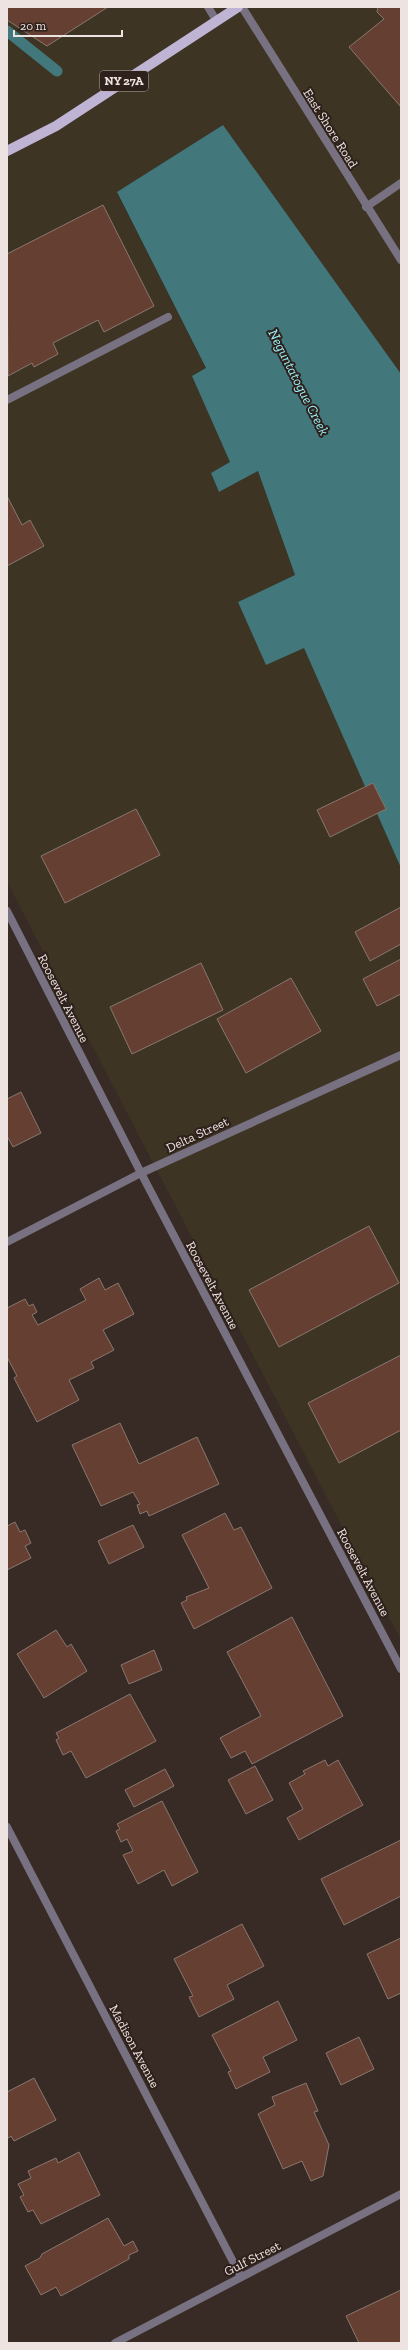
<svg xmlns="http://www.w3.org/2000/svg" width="408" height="2350" viewBox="0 0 408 2350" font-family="'Zilla Slab',serif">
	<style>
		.commercial { fill: #3d3423 }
		.water { fill: #42777c }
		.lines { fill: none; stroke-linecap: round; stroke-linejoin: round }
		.stream { stroke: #42777c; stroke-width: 11 }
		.building { fill: #654032; stroke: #897770 }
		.service { stroke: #777181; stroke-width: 8 }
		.minor { stroke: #777181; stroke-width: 8 }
		.primary { stroke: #c0b4d5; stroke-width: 10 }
		.labels { text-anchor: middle; stroke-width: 4; stroke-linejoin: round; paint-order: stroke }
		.shield { fill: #2e201b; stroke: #b4a8a5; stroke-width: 1 }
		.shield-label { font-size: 12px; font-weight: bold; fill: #ede3e0 }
		.street-label { font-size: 13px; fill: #ede3e0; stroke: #2e201b }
		.water-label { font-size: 14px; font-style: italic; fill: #99f3fb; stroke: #2e201b }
	</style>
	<rect width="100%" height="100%" fill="#382a24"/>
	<path class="commercial" d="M7 7H401V374L223 125 117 193 206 369 193 376 230 462 211 473 219 492 258 471 295 575 238 602 304 647 401 868V1640L7 882Z"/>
	<path class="water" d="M223 125 401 374V868L304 648 266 665 238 602 295 575 258 471 219 492 211 473 230 462 192 376 206 368 117 192Z"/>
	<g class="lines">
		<path class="stream" d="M7 31 57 71"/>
	</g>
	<path class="building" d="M7 7H108L47 46 7 20Z
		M378 7H401V107L349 47 384 19 377 12Z
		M103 205 154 306 104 332 98 320 53 343 58 354 34 367 32 363 8 376 7 254Z
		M7 496 22 525 30 520 44 546 7 566Z
		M373 783 386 809 330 837 317 810Z
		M136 809 160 855 65 903 41 856Z
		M401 907V944L370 961 355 932Z
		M401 959V994L377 1006 363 979Z
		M201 963 223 1010 132 1054 110 1007Z
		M291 978 321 1031 246 1073 217 1019Z
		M21 1092 41 1133 13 1147 7 1136V1099Z
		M369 1226 399 1283 279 1347 249 1290Z
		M99 1278 105 1290 118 1283 134 1314 103 1330 114 1350 91 1362 94 1368 69 1380 79 1400 37 1422 14 1378 17 1376 7 1357V1308L25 1299 29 1306 33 1304 37 1312 32 1315 38 1325 86 1300 80 1289Z
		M401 1355V1430L339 1463 308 1403Z
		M120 1423 139 1464 197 1437 219 1484 149 1516 147 1511 140 1514 137 1505 140 1504 133 1492 101 1506 72 1445Z
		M225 1513 234 1530 241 1527 272 1588 194 1629 181 1603 187 1600 186 1597 209 1588 182 1535Z
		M15 1522 20 1532 25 1530 31 1543 25 1546 31 1558 7 1570V1526Z
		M133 1525 144 1547 109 1564 98 1541Z
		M292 1617 343 1716 252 1764 245 1751 231 1758 220 1738 261 1716 227 1652Z
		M56 1630 67 1647 71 1644 87 1671 44 1698 17 1654Z
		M154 1650 162 1670 129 1684 121 1665Z
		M130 1694 156 1741 86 1778 71 1751 63 1755 56 1740 59 1738 56 1733Z
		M325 1760 328 1766 338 1760 363 1805 299 1840 287 1818 303 1809 289 1783 305 1774 303 1771Z
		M255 1766 273 1800 246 1814 228 1780Z
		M165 1769 174 1786 134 1807 125 1790Z
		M162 1801 198 1872 172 1886 164 1870 138 1884 123 1855 133 1851 127 1839 121 1842 116 1831 120 1829 117 1824Z
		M401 1840V1896L344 1925 321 1879Z
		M242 1924 264 1966 227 1985 234 1999 199 2017 189 1997 193 1996 174 1959Z
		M401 1938V1993L388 1999 367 1954Z
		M278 2001 297 2040 263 2057 270 2072 236 2089 228 2072 231 2071 212 2035Z
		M359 2037 374 2069 341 2085 326 2053Z
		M34 2078 56 2120 14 2141 11 2136 7 2139V2092Z
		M306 2083 318 2111 314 2112 329 2145 323 2176 311 2181 302 2161 283 2169 258 2114 275 2105 272 2097Z
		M79 2152 100 2195 41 2224 33 2210 28 2212 20 2197 24 2195 18 2184 31 2178 28 2171 56 2158 58 2163Z
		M108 2218 124 2246 133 2241 138 2251 129 2255V2259L61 2296 56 2287 41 2295 25 2266 40 2258 42 2254Z
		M401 2290V2343H359L346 2316Z"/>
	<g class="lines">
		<path class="service" d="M208 7 216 20
			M366 207 401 183
			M7 400 168 317"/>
		<path class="minor" d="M242 7 401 260
			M7 911 141 1173 401 1669
			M7 1242 141 1173 401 1055
			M7 1827 241 2277
			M115 2343 401 2194"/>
		<path class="primary" d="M7 151 56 126 238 7"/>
	</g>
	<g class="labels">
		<rect class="shield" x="100" y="71" width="48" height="20" rx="3"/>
		<g class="shield-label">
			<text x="124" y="85">NY 27A</text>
		</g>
		<g class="street-label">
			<text transform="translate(331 128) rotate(58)" y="5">East Shore Road</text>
			<text transform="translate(64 998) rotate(63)" y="5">Roosevelt Avenue</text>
			<text transform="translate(197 1134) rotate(-25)" y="5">Delta Street</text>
			<text transform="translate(213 1285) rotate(62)" y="5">Roosevelt Avenue</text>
			<text transform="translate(364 1572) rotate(62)" y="5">Roosevelt Avenue</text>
			<text transform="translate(135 2046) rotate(62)" y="5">Madison Avenue</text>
			<text transform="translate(252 2258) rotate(-27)" y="5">Gulf Street</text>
		</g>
		<g class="water-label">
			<text transform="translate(299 382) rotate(63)" y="5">Neguntatogue Creek</text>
		</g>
	</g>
	<rect width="408" height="2350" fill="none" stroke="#ede3e0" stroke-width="16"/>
	<path d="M14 30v6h108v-6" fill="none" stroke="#ede3e0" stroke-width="2"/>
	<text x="20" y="30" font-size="12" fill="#ede3e0" stroke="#2e201b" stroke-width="3" paint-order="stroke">20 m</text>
</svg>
